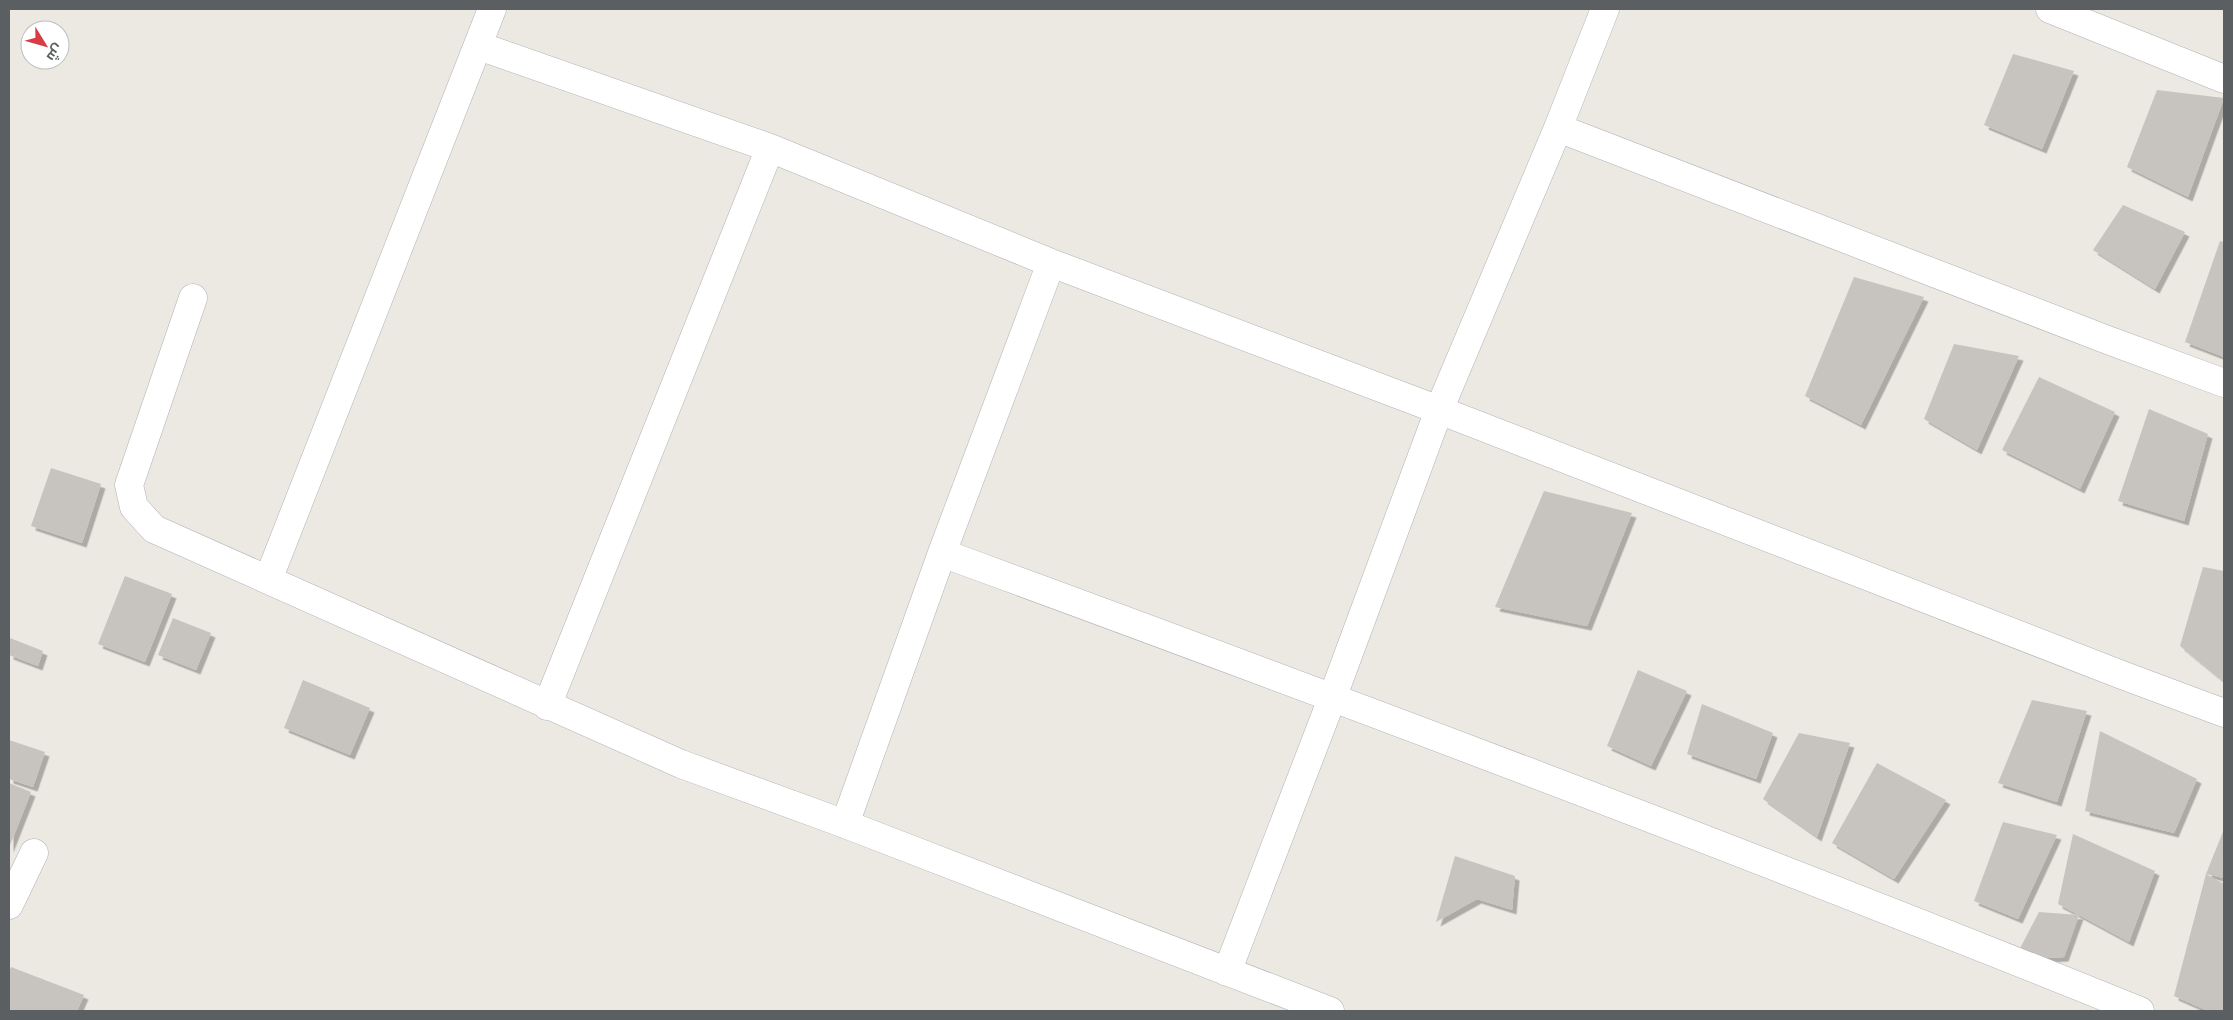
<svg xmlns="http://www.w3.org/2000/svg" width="2233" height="1020" viewBox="0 0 2233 1020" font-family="'Exo 2',Cairo,sans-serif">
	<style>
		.building { fill: #c7c3bf; filter: url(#shadow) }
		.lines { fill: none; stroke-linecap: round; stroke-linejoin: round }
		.minor-casing { stroke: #b0b3b6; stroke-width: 29 }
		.minor { stroke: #fff; stroke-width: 28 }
	</style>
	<defs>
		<filter id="shadow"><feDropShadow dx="4.5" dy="4.5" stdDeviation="0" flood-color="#0004"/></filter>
	</defs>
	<rect width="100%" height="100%" fill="#ece8e2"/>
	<path class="building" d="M2013 54 2074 71 2042 149 1984 125Z
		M2157 90 2224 98 2188 197 2127 167Z
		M2123 205 2185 232 2155 289 2093 250Z
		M2220 241 2224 242V357L2185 342Z
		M1854 277 1924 297 1861 425 1805 396Z
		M1954 344 2019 356 1977 450 1924 419Z
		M2039 377 2115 412 2080 489 2002 450Z
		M2149 409 2208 434 2184 521 2118 501Z
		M51 468 101 484 82 543 31 526Z
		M1544 491 1632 513 1587 626 1495 607Z
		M2203 567 2224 571V682L2180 646Z
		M125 576 172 594 145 662 98 644Z
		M173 618 211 633 196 670 158 655Z
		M10 638 43 651 38 666 9 655Z
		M1638 670 1687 691 1651 766 1607 746Z
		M303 680 370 708 350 755 284 728Z
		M2032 700 2087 711 2057 802 1998 783Z
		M1702 704 1773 733 1756 779 1687 754Z
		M2100 731 2197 779 2174 833 2085 811Z
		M1799 733 1850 743 1817 837 1763 799Z
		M9 740 45 752 33 787 9 779Z
		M1877 763 1946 800 1894 879 1832 843Z
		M9 783 31 792 9 848Z
		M2003 822 2057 835 2018 919 1974 901Z
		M2224 829V878L2206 874 2224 884V1011H2208L2174 996 2206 874Z
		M2073 834 2155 871 2129 942 2079 915 2064 957 2014 960 2039 912 2079 915 2058 904Z
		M1455 856 1515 876 1512 910 1477 899 1436 922Z
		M11 967 84 995 77 1011H9V972Z"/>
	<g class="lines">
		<defs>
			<path id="minor" d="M2050 9 2224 79
				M479 46 770 148 1051 263 1439 410 2122 675 2224 713
				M1558 128 2105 339 2224 383
				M193 298 129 485 134 507 154 529 681 764 845 824 1330 1011
				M942 553C1343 700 1744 851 2140 1011
				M268 580 492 9
				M547 706 770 148
				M845 824 942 553 1051 263
				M9 905 34 853
				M1227 972 1333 696 1439 410 1558 128 1605 9"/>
		</defs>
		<use href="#minor" class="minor-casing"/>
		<use href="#minor" class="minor"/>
	</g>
	<rect width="2233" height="1020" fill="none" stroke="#5b5f62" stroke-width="20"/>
	<g transform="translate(45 45) rotate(127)"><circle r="24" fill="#ffffff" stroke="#bdbfc0"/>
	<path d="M0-4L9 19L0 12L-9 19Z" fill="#d83c44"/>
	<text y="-8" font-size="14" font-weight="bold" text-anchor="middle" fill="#5b5f62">ش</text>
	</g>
</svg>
